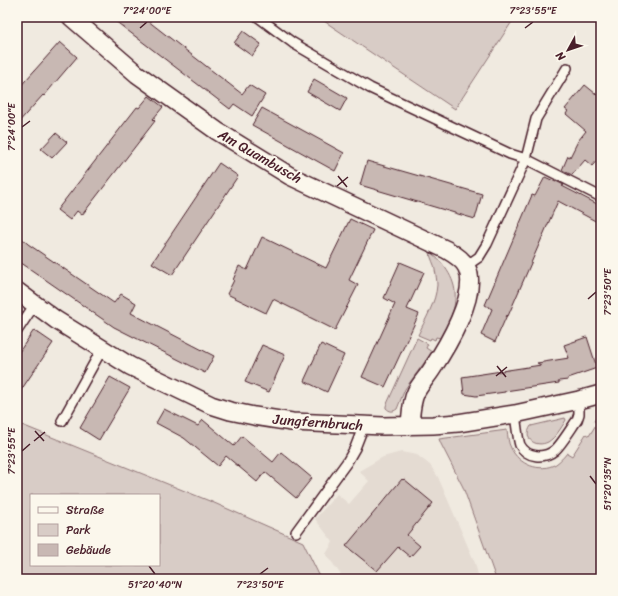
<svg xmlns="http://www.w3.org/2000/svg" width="618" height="596" viewBox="0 0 618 596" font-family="Sriracha,sans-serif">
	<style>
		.built { fill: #e4dbd2 }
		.green { fill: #d8ccc6; stroke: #917678; fill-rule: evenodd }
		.building { fill: #c8b8b3; stroke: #4a1f2b }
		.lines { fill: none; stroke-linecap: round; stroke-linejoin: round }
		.service-casing { stroke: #4a1f2b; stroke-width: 12 }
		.minor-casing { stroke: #4a1f2b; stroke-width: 20 }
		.service { stroke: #fbf7ec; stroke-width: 9 }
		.minor { stroke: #fbf7ec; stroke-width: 17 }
		.ticks { fill: none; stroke: #4a1f2b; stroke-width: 1.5 }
		.labels { text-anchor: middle; stroke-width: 4; stroke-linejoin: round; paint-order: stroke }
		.street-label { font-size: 14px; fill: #4a1f2b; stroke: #fbf7ec }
		.neatline { fill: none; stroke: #4a1f2b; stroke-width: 1.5 }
		.ticks-label { font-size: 10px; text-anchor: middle; fill: #4a1f2b }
	</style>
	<rect width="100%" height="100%" fill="#f0eae0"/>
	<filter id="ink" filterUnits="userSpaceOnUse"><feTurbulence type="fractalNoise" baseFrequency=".025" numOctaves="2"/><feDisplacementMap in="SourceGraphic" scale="8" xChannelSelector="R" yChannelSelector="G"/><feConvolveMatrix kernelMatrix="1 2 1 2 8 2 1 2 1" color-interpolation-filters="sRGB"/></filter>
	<g filter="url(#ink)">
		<path class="built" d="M401 452 417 455 430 465 438 477 475 563 479 579H344L326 554 333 542 315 519 337 494 349 504 369 481 359 471 383 457Z"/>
		<path class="green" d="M318 17H515L455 109Z
			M430 252C445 264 457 281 455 300 454 314 446 327 440 338L436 337 435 340 431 338 430 340 418 335C425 320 436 302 437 285 437 281 436 275 435 270 435 264 430 259 430 252Z
			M417 338 428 344 426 348 432 352 405 389 397 409C393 412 390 412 386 408V406Z
			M601 412V569L591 579H496L463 487 441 444 439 439 507 430C508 436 508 443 511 448 519 465 540 473 556 464 560 461 564 457 567 453L572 456 586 434 589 436 597 423 594 421Z
			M565 418 566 420C561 428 556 437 548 442 536 448 522 439 531 426Z
			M17 423 212 502 303 542 321 579H17ZM31 495H159V565H31Z"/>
		<path class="building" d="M110 17H143L242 94 249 85 265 95 252 116 234 104 230 109Z
			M243 31 261 44 252 56 234 43Z
			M60 42 77 57 59 78 44 96 43 95 17 124V90Z
			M314 79 347 98 340 111 307 92Z
			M585 85 601 98V156L592 166 585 160 572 175 562 170 568 156 570 157 578 141 586 131 566 114 568 111 565 109Z
			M149 96 163 107 153 119 155 121 82 215 77 211 70 220 57 210 137 107 139 108Z
			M262 108 344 153 335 171 252 125Z
			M56 133 67 142 52 158 41 149Z
			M367 161 482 194 475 219 360 185Z
			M219 163 238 176 172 275 152 263Z
			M545 177 556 182V181L564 185 562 186 601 206V224L558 201 508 316 507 315 495 342 481 335 492 309 485 305 532 195 535 196Z
			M350 219 373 230 349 280 358 285 335 330 273 299 266 313 227 294 234 280H233L239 266 247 270 262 237 326 268Z
			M17 234 28 244 114 303 121 294 136 303 131 313 214 356 205 373 114 327 17 260Z
			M400 262 424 272 407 309 419 314 385 387 362 377 395 304 384 298Z
			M34 330 53 343 17 396V355Z
			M587 337 597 368 568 378V380L559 381V383L505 391V392L476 396 464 394 462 377 541 365 537 363 569 358 564 345Z
			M321 344 344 355 327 392 304 381Z
			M262 345 285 355 269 392 245 382Z
			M110 377 130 388 99 440 80 428Z
			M164 409 198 426 203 420 234 446 242 436 273 462 281 452 312 478 296 498 265 472 257 482 226 456 218 466 184 438 156 423Z
			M402 479 403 480 404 479 433 503 407 535 420 546 410 557 398 547 377 571 346 546Z"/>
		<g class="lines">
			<defs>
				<path id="service" d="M258 17 293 43 370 88 510 154 526 159 487 244 479 257 466 266
					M567 68 536 119 526 159 601 197
					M17 331 35 304
					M515 414C516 421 518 440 520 445 527 458 544 459 555 450 561 445 572 427 577 420L579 414V400
					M62 421 102 349
					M296 532 347 462 355 448 364 425"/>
				<path id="minor" d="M71 17 137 74 217 131 290 176 447 250C454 254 464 260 467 268 479 294 446 348 432 369 427 377 420 384 416 392 411 402 411 414 410 425
					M17 291 56 320 130 366 211 405 230 411 254 416 292 422 383 426 433 425 458 423 515 414 579 400 601 394"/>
			</defs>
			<use href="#service" class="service-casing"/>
			<use href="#minor" class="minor-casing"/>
			<use href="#service" class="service"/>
			<use href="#minor" class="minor"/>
		</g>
	</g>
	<path class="ticks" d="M140 28 147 22M525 28 533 22M22 127 30 121M338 176 347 187M337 186 348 177M588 299 596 292M497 366 506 377M496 376 507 367M35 431 44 441M34 441 45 432M22 451 30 444M590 476 596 484M149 566 155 574M260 574 268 568"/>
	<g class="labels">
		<g class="street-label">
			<text transform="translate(260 156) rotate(30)" y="5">Am Quambusch</text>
			<text transform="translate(318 422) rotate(4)" y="5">Jungfernbruch</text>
		</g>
	</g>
	<rect width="618" height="596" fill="none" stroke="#fbf7ec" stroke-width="44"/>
	<rect x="30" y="494" width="130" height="72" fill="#fbf7ec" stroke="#b4a19f"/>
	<rect x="38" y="507" width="20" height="6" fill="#fbf7ec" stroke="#b4a19f"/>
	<text x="66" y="514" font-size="12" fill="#4a1f2b">Straße</text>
	<rect x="38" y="524" width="20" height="12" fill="#d8ccc6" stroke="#b4a19f"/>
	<text x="66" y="534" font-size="12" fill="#4a1f2b">Park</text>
	<rect x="38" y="544" width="20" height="12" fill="#c8b8b3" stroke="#b4a19f"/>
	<text x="66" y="554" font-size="12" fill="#4a1f2b">Gebäude</text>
	<g transform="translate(568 50) rotate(230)" stroke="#fbf7ec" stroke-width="3" paint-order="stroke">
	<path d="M0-3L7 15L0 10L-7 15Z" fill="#4a1f2b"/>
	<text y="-6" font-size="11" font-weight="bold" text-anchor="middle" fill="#4a1f2b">N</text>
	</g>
	<rect x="22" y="22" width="574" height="552" class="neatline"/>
	<g class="ticks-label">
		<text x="147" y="14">7°24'00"E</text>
		<text x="533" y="14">7°23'55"E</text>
		<text transform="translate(11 127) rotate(-90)" y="4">7°24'00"E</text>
		<text transform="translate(607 292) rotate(-90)" y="4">7°23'50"E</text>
		<text transform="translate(11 451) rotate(-90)" y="4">7°23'55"E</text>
		<text transform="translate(607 484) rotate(-90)" y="4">51°20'35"N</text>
		<text x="155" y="588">51°20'40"N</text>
		<text x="260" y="588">7°23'50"E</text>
	</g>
</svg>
